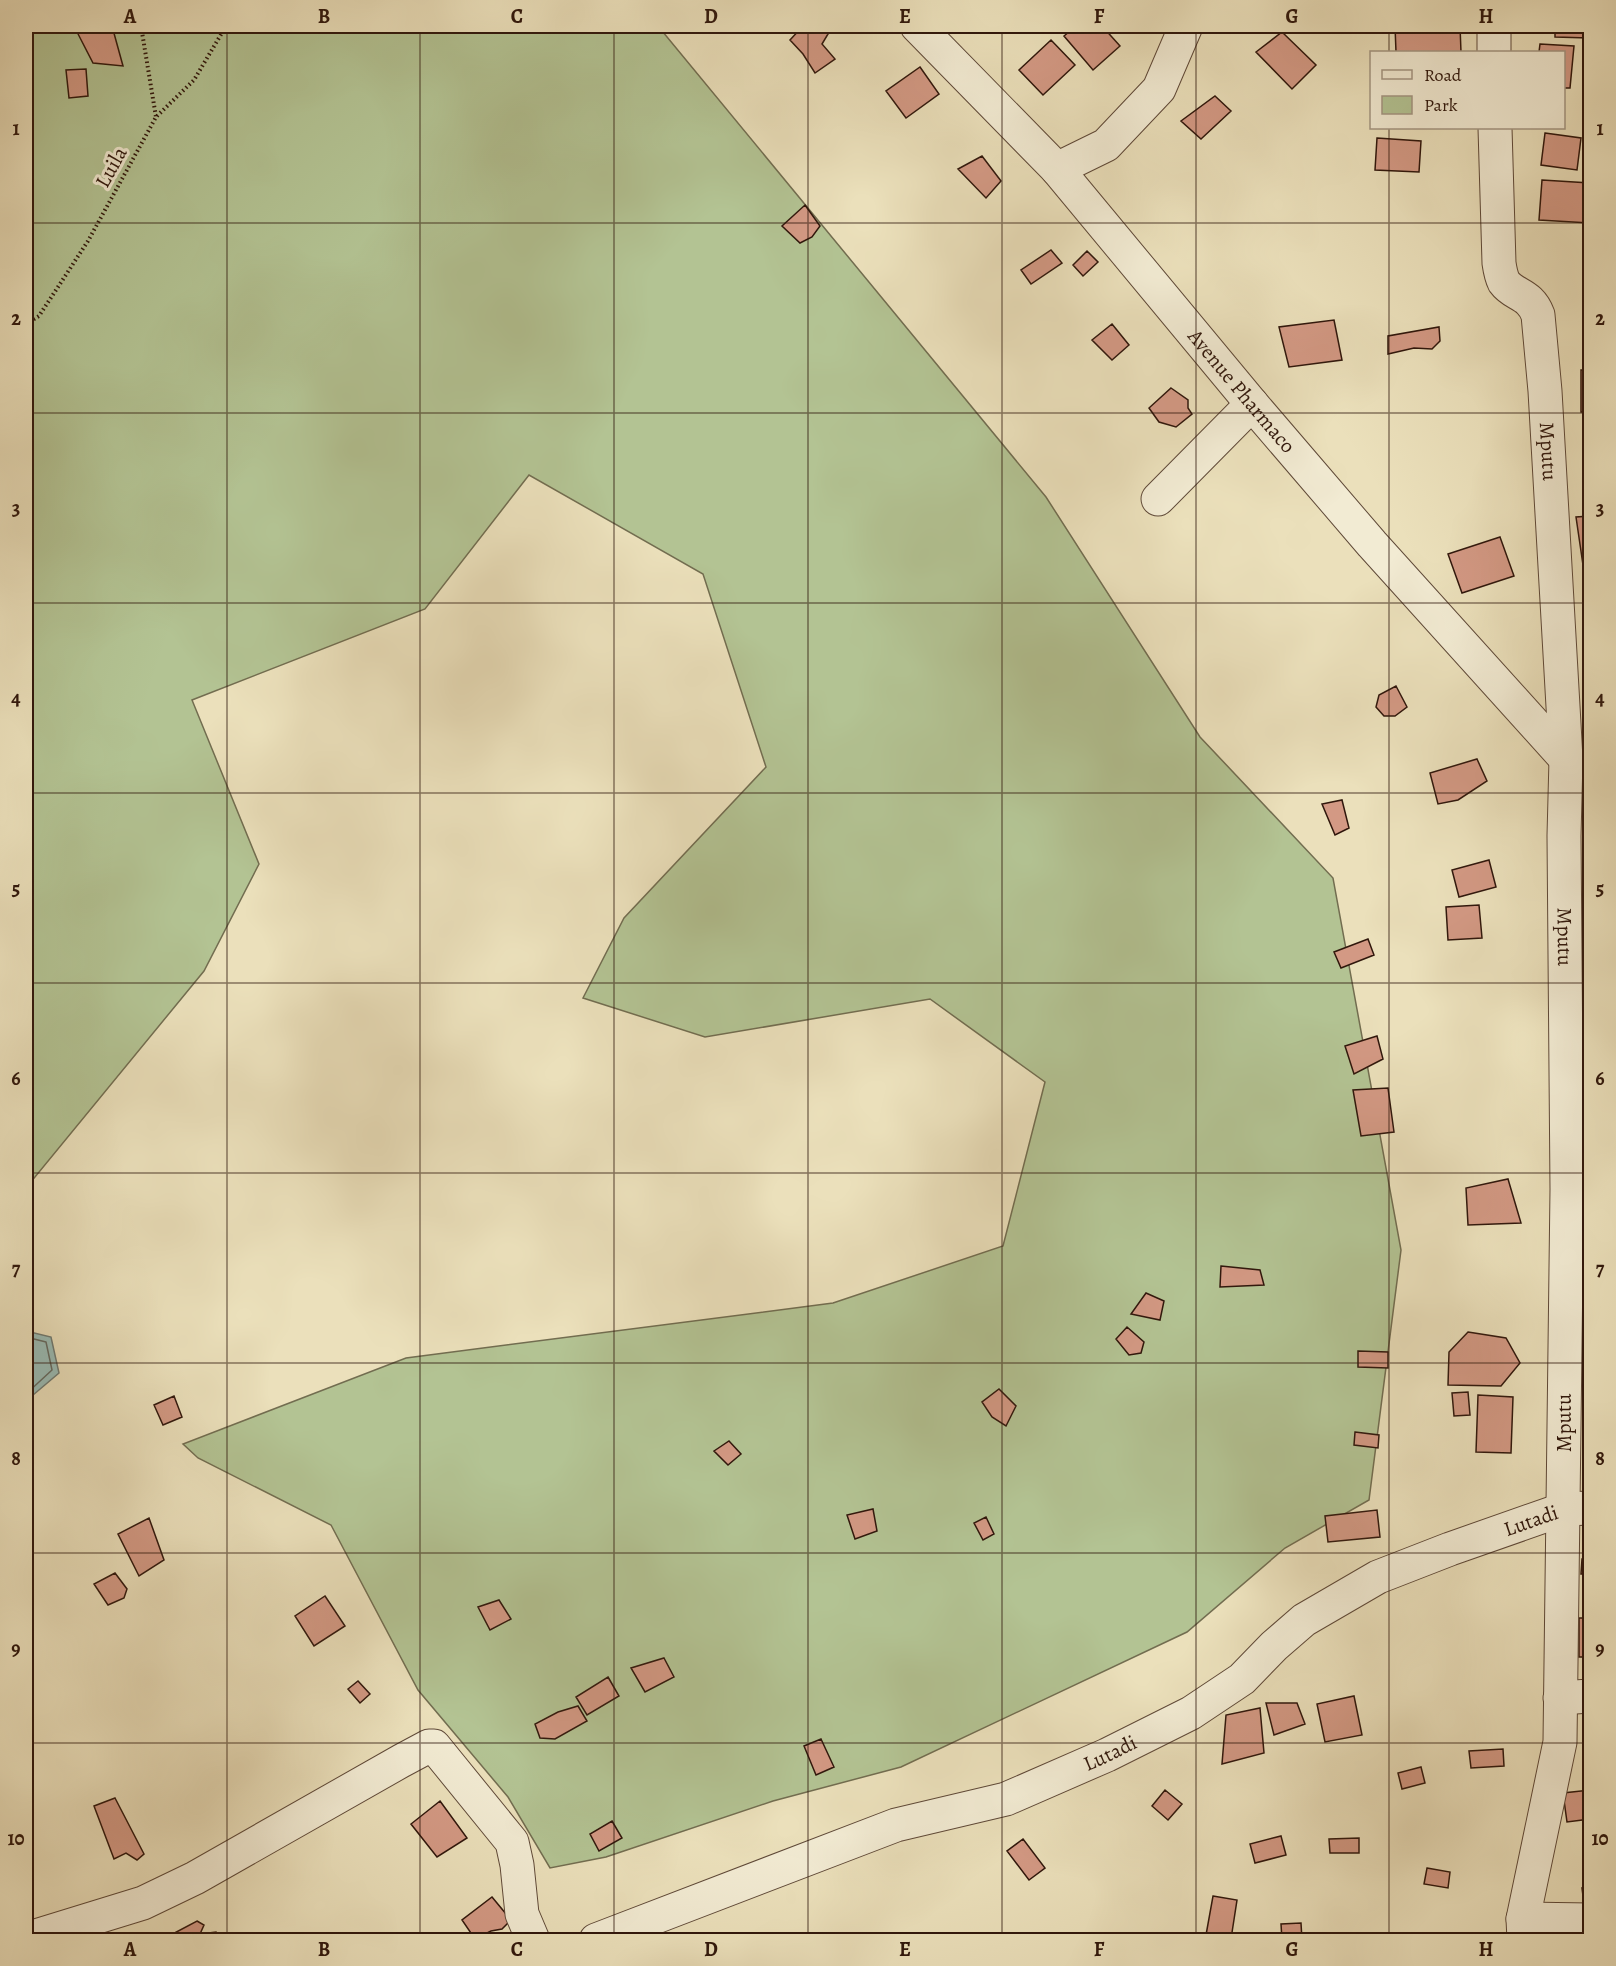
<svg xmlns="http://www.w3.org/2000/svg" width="1616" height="1966" viewBox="0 0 1616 1966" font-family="Alegreya,serif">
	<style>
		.green { fill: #b3c393; stroke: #726d50; stroke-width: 1.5 }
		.water { fill: #99bcb6; stroke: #6f7a72; stroke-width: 1.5 }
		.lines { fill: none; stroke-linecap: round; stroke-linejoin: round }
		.shore { stroke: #646a61; stroke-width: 1.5 }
		.building { fill: #d39984; stroke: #30170c; stroke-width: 1.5 }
		.minor-casing { stroke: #5f4938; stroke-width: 35 }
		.path { stroke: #30170c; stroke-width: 4; stroke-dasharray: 1.5 3; stroke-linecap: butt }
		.minor { stroke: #f2ebd3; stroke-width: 33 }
		.grid { fill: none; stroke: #30170c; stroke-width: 1.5; stroke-opacity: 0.55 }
		.labels { text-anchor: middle; stroke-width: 6; stroke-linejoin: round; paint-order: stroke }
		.street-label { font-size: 21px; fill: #30170c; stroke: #f2ebd3 }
		.neatline { fill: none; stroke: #30170c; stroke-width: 2 }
		.grid-label { font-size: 20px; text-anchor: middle; font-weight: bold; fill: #30170c }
	</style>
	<rect width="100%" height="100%" fill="#ebe0bb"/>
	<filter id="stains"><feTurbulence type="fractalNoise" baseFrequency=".00333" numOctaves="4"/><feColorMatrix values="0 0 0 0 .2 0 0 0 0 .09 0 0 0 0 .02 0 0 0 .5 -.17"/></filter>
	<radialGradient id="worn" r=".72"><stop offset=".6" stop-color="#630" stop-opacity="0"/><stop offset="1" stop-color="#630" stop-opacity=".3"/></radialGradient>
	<path class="green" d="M26 26H658L1046 497 1200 737 1333 878 1401 1250 1369 1500 1285 1548 1187 1632 901 1767 773 1801 606 1857 550 1868 508 1797 418 1690 331 1525 198 1458 183 1444 406 1358 833 1303 1003 1246 1045 1082 930 999 705 1037 583 998 624 918 766 767 703 574 529 475 425 609 192 700 259 864 204 971 26 1188Z"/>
	<path class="water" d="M26 1331 51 1337 59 1373 26 1401Z"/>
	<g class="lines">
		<path class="shore" d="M26 1337 46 1342 52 1370 26 1394"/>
	</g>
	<path class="building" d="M112 26 123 66 93 63 76 30Z
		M808 26H822L828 34 822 44 835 59 815 73 803 54 790 40 802 27Z
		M1076 26H1102L1120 46 1093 70 1064 36Z
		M1395 26H1460L1461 52H1396Z
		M1555 26H1589V38L1555 37Z
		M1282 32 1316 65 1292 89 1256 52Z
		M1051 40 1075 65 1043 95 1019 70Z
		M1540 44 1574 46 1570 88H1564V52H1539Z
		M920 67 939 94 906 118 886 91Z
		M86 69 88 96 69 98 66 70Z
		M1215 96 1231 111 1201 139 1181 121Z
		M1545 133 1581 138 1577 170 1541 165Z
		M1377 138 1421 141 1419 172 1375 170Z
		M982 156 1001 181 986 198 958 169Z
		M1542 180 1590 183V223L1539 220Z
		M805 205 820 226 812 237 800 243 782 226Z
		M1051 250 1062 263 1031 284 1021 270Z
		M1087 251 1098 262 1083 276 1073 265Z
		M1334 320 1342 360 1289 367 1279 327Z
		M1112 324 1129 345 1112 360 1092 340Z
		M1439 327 1440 341 1432 349 1414 348 1388 354V336Z
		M1581 370H1590V412H1581Z
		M1171 388 1188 400V408L1192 414 1176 427 1159 422 1149 408Z
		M1590 516V564L1583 565 1576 517Z
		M1500 537 1514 576 1462 593 1448 554Z
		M1396 686 1407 707 1395 716H1384L1376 707 1379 695Z
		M1477 759 1487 781 1458 800 1438 804 1430 773Z
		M1342 800 1349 828 1335 835 1322 804Z
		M1489 860 1496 887 1459 897 1452 870Z
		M1479 905 1482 938 1448 940 1446 907Z
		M1368 939 1374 955 1341 968 1334 952Z
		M1377 1036 1383 1059 1354 1074 1345 1046Z
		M1388 1088 1394 1132 1361 1136 1353 1090Z
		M1508 1179 1521 1223 1468 1225 1466 1188Z
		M1577 1223H1590V1261H1576Z
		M1221 1266 1260 1270 1264 1285 1220 1287Z
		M1146 1293 1164 1301 1160 1320 1131 1314Z
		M1127 1327 1144 1342 1141 1353 1129 1355 1116 1339Z
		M1468 1332 1506 1338 1520 1363 1501 1386 1448 1385 1449 1352Z
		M1358 1351 1388 1352V1368L1358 1367Z
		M999 1389 1016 1406 1006 1426 992 1417 982 1402Z
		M1468 1392 1470 1415 1454 1416 1452 1393Z
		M1478 1395 1513 1397 1511 1453 1476 1452Z
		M174 1396 182 1417 163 1425 154 1405Z
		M1355 1432 1379 1435 1378 1448 1354 1445Z
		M729 1441 741 1454 728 1465 714 1451Z
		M873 1509 877 1531 855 1539 847 1515Z
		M1377 1510 1380 1537 1328 1542 1325 1516Z
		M986 1517 994 1534 983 1540 974 1523Z
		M149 1518 164 1560 139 1576 118 1534Z
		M1582 1559H1590V1574H1581Z
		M115 1573 127 1589 124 1598 108 1605 94 1584Z
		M325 1596 345 1626 314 1646 295 1616Z
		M499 1600 511 1619 490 1630 478 1607Z
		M1579 1618H1590V1657H1579Z
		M664 1658 674 1677 645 1692 631 1668Z
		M608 1677 619 1696 587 1715 576 1697Z
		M358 1681 370 1694 360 1703 348 1689Z
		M1354 1696 1362 1735 1325 1742 1317 1704Z
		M1266 1703H1297L1305 1724 1274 1735Z
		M578 1706 587 1721 555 1739 540 1738 535 1724 558 1712Z
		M1260 1708 1264 1753 1222 1764 1226 1715Z
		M821 1739 834 1767 816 1775 804 1746Z
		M1503 1749 1504 1766 1471 1768 1469 1751Z
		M1421 1767 1425 1783 1402 1789 1398 1773Z
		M1165 1790 1182 1804 1168 1820 1152 1806Z
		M1590 1790V1819L1567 1822 1563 1793Z
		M115 1798 144 1854 137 1860 126 1853 114 1859 94 1806Z
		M440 1801 467 1838 437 1857 411 1824Z
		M612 1821 622 1838 599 1851 590 1834Z
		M1281 1836 1286 1855 1255 1863 1250 1844Z
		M1359 1838V1853H1330L1329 1839Z
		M1023 1839 1045 1868 1029 1880 1007 1851Z
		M1427 1868 1450 1872 1448 1888 1424 1884Z
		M1590 1887V1912H1585L1582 1888Z
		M1213 1896 1237 1900 1231 1939 1206 1935Z
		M492 1897 511 1920 502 1929 491 1931 475 1939 462 1920Z
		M197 1921 204 1925 200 1934 216 1932 217 1940H167L165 1938Z
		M1301 1923 1302 1940H1282L1281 1924Z
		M1590 1931V1940H1548V1932Z"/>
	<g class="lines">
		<defs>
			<g id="minor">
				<path id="s1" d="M917 26 1057 169 1252 404 1372 544 1566 759"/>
				<path d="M1494 26V52"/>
				<path id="s2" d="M1495 128 1499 263C1500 270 1501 276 1504 282 1514 296 1530 293 1538 315L1545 391 1566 759 1564 836 1567 1189 1560 1742 1523 1919 1524 1940"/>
				<path d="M1057 169 1106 145 1159 89 1186 26"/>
				<path d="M1158 499 1252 404"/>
				<path d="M1560 1698 1590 1696"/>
				<path d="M1523 1919 1590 1920"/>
				<path d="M26 1939 143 1903 195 1878 401 1761 429 1746H434L512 1842 517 1865 522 1914 533 1940"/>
				<path id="s3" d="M596 1940 896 1825 1006 1799 1107 1755 1191 1713 1242 1679 1274 1646 1304 1620 1378 1577 1450 1549 1564 1509 1590 1508"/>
			</g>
		</defs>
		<use href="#minor" class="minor-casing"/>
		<path class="path" d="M141 26 156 117
			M26 324 39 316 88 241 156 117 194 80 226 26"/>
		<use href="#minor" class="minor"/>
	</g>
	<path class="grid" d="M227 26V1940M420 26V1940M614 26V1940M808 26V1940M1002 26V1940M1196 26V1940M1389 26V52M1389 128V1940M26 223H1590M26 413H1590M26 603H1590M26 793H1590M26 983H1590M26 1173H1590M26 1363H1590M26 1553H1590M26 1743H1590"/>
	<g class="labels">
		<g class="street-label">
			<text transform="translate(111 167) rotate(-61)" y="7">Luila</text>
			<text dy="7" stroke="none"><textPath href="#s1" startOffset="489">Avenue Pharmaco</textPath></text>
			<text dy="7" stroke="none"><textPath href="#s2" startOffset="340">Mputu</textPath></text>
			<text dy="7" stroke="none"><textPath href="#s2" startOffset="826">Mputu</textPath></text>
			<text transform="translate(1564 1423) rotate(-90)" y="7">Mputu</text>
			<text dy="7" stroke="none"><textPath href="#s3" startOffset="1034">Lutadi</textPath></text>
			<text dy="7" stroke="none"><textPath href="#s3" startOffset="548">Lutadi</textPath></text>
		</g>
	</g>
	<rect width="1616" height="1966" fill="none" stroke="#ebe0bb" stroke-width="66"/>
	<rect x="1370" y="51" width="195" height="78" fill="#f2ebd3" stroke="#a49683" stroke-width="1.5"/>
	<rect x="1382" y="70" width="30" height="9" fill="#f2ebd3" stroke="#a49683" stroke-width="1.5"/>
	<text x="1424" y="81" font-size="18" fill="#30170c">Road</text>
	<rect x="1382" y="96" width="30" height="18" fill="#b3c393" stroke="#a49683" stroke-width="1.5"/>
	<text x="1424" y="111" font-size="18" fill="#30170c">Park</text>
	<rect x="33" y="33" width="1550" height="1900" class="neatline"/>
	<g class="grid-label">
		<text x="130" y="23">A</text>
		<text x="324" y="23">B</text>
		<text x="517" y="23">C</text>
		<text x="711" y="23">D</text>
		<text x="905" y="23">E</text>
		<text x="1099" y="23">F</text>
		<text x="1292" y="23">G</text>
		<text x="1486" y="23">H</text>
		<text x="16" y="135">1</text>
		<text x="1600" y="135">1</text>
		<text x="16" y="325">2</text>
		<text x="1600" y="325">2</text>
		<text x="16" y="515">3</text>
		<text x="1600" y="515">3</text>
		<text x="16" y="705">4</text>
		<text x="1600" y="705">4</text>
		<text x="16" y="895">5</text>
		<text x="1600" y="895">5</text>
		<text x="16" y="1085">6</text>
		<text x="1600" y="1085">6</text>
		<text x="16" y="1275">7</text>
		<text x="1600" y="1275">7</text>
		<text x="16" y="1465">8</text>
		<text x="1600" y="1465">8</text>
		<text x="16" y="1655">9</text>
		<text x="1600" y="1655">9</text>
		<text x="16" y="1845">10</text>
		<text x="1600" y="1845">10</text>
		<text x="130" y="1956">A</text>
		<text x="324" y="1956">B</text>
		<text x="517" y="1956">C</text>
		<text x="711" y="1956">D</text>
		<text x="905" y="1956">E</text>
		<text x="1099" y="1956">F</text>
		<text x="1292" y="1956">G</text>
		<text x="1486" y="1956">H</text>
	</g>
	<rect width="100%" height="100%" filter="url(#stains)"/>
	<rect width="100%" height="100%" fill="url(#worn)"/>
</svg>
